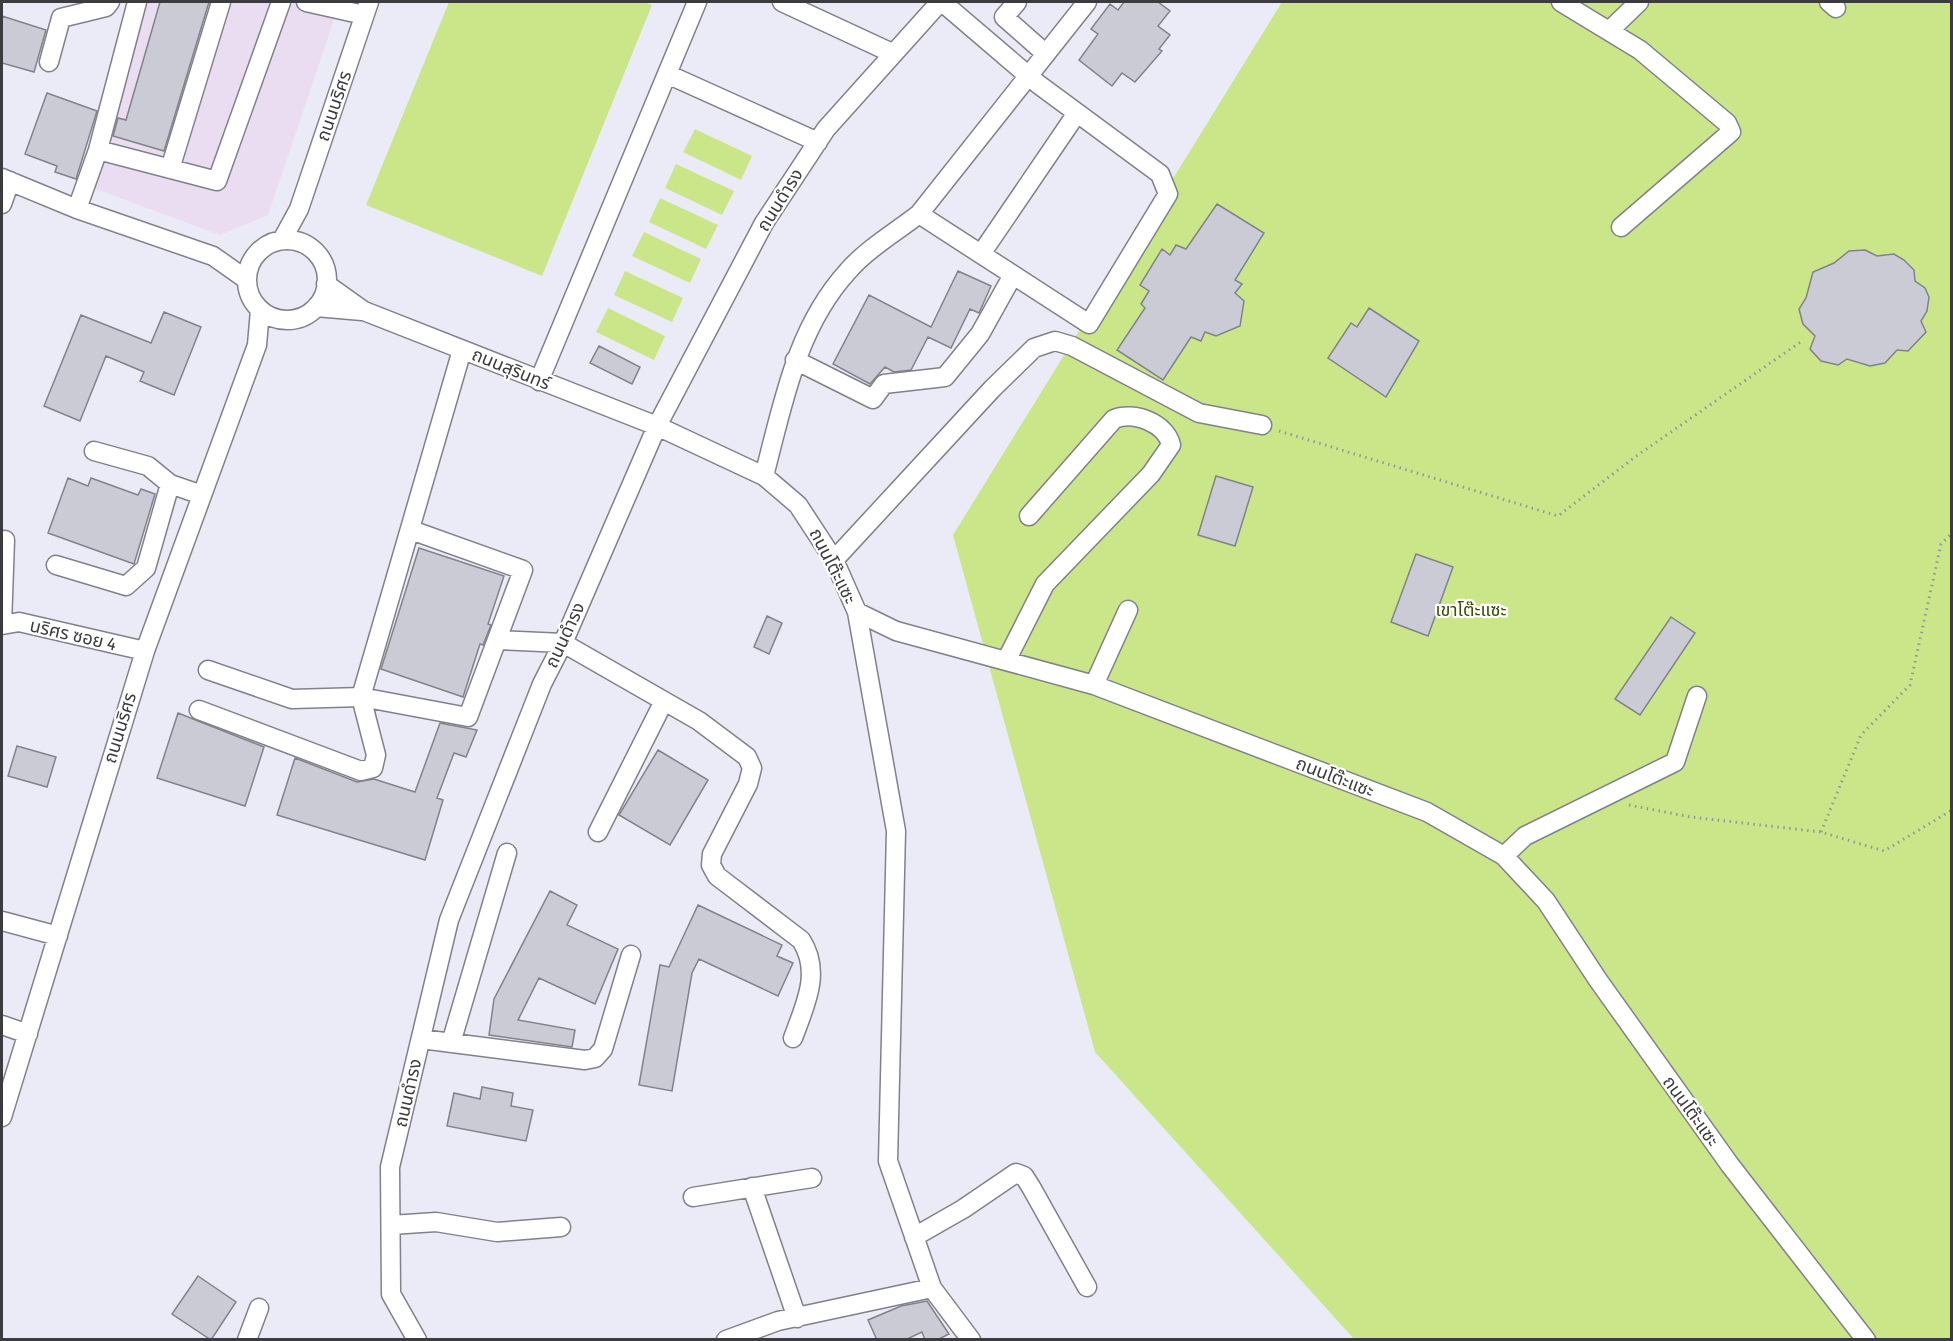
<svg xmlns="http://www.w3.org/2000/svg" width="1953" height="1341" viewBox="0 0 1953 1341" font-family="'Fira Sans Condensed','Noto Sans Thai',sans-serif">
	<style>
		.commercial { fill: #eaddf1 }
		.green { fill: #cae689 }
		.building { fill: #cbcbd6; stroke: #82828c; stroke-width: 1.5 }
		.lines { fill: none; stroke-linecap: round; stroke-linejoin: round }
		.minor-casing { stroke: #81818b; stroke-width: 21 }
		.path { stroke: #96969f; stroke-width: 3; stroke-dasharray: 1.5 4.5; stroke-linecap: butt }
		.minor { stroke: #fff; stroke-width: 18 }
		.labels { text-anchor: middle; stroke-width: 4.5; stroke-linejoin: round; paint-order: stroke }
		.street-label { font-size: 18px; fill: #3c3c40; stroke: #fff }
		.park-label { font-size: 18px; fill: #3b4b00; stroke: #fff }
	</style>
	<rect width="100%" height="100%" fill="#ebebf7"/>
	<path class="commercial" d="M134 2H340L268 215 220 235 82 184Z"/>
	<path class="green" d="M449 2H644L652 5 542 276 366 205Z
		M1282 2H1951V1339H1354L1095 1052 953 535Z
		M695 129 752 156 741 180 683 152Z
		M676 164 734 191 722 215 665 188Z
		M660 198 718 225 706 249 649 222Z
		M644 232 701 259 690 283 632 256Z
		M625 271 683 298 672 322 614 295Z
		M608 308 665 336 654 360 596 332Z"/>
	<path class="building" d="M160 2H209L164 151 113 136 118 118 126 120Z
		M1124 2H1158L1170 11 1158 26 1170 35 1159 49 1162 51 1135 82 1122 73 1112 86 1079 60 1098 34 1091 29 1110 4 1118 10Z
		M2 16 46 30 34 72 2 63Z
		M47 93 97 111 76 179 55 172 57 166 25 154Z
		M1217 204 1264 233 1235 280 1242 284 1235 293 1244 301 1240 326 1216 336 1205 332 1201 341 1191 337 1163 380 1117 350 1145 308 1141 304 1149 291 1140 285 1162 249 1170 255 1176 245 1186 249Z
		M1865 250 1877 256 1894 254 1904 260 1914 270 1915 281 1925 288 1929 297 1927 311 1921 321 1926 332 1908 351 1897 350 1885 363 1870 366 1847 359 1838 365 1821 361 1810 349 1815 336 1803 324 1799 309 1806 298 1813 272 1834 263 1849 251Z
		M958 271 991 286 979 313 970 309 951 348 928 337 911 370 894 372 885 367 870 384 833 364 869 295 931 327Z
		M1369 308 1419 341 1386 397 1328 358 1351 323 1357 327Z
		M164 312 201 327 174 395 140 381 144 372 106 356 80 421 44 406 81 315 151 343Z
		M599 346 640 367 632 384 590 363Z
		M1216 476 1253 487 1235 546 1198 535Z
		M68 478 88 486 91 478 138 495 141 489 155 494 134 564 48 533Z
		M419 548 504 576 488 624 491 625 483 645 480 644 463 697 381 669Z
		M1416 554 1453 567 1428 636 1391 622Z
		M767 616 782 623 769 654 754 647Z
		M1671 617 1695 633 1640 715 1615 699Z
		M178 713 264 747 245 806 157 778Z
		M440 723 477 730 466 757 454 753 437 798 443 800 425 860 277 815 295 758 357 782 374 779 415 792Z
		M17 746 56 757 47 787 8 776Z
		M658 750 708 780 670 845 619 815Z
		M550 891 577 905 567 925 618 949 595 1004 539 978 518 1020 575 1030 572 1047 489 1035 494 999Z
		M698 905 782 945 777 956 793 963 778 996 699 959 692 973 672 1091 639 1085 660 965 669 967Z
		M482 1087 513 1093 511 1106 533 1110 526 1141 447 1126 454 1093 480 1099Z
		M198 1276 236 1302 211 1340 172 1314Z
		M927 1301 949 1334 937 1340H925L922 1332 905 1340H877L868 1320 901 1306Z"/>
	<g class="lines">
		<defs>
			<path id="minor" d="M306 2 364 15
				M782 2 892 53
				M1017 2 1004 17 1046 54
				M1561 2 1640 50 1727 123 1731 132 1621 227
				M1829 2 1836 8
				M1609 31 1639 2
				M49 62 61 18 106 7 110 2
				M667 74 818 142
				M98 150 217 181 281 2
				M170 169 221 2
				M2 178 77 209 213 256 247 280
				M2 204 10 181
				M77 209 98 150 137 2
				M919 214 1087 2
				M282 240 299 209 369 2
				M247 280a40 40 0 1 1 80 0a40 40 0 1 1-80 0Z
				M981 254 1077 113
				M326 284 364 311 657 426 764 476 798 505 834 560 857 612 896 831 888 1161 932 1288 971 1340
				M316 307 362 311
				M795 360 873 399 884 384 945 377 980 334 1013 275
				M539 381 697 2
				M94 451 148 466 170 484 202 495
				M764 476C783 404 796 328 848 271 867 249 896 232 919 214L1089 324 1168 194 1160 174 1038 84 942 2
				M5 540 2 625 19 622 145 651
				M834 560 992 389 1034 348 1055 341 1072 346 1199 413 1262 425
				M56 565 126 586 146 568 170 484
				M857 612 896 631 1094 685 1427 812 1504 856 1546 901 1598 980 1730 1165 1866 1340
				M497 640 563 643 699 721 747 757 752 768 748 784 712 854 711 865 717 876 801 940C822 972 805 1005 793 1038
				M1006 661 1045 584 1151 474 1171 445C1166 423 1134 411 1114 419L1029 516
				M208 670 292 699 361 697 468 717 523 570 411 530
				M1094 685 1128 610
				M199 710 361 771 373 768 376 755 361 697 462 350
				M598 832 664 701
				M1504 856 1525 836 1675 762 1697 696
				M2 921 58 936
				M2 1025 28 1034
				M421 1039 585 1060 595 1058 603 1049 631 955
				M451 1043 507 853
				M2 1117 145 651 257 345 260 310
				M752 1187 797 1318
				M693 1197 812 1178
				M391 1225 436 1222 497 1232 561 1227
				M914 1237 963 1209 1016 1173 1024 1176 1031 1187 1087 1287
				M247 1340 259 1308
				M417 1340 391 1294 390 1167 449 920 542 684 563 643 657 426 764 223 826 129 940 2
				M726 1340 778 1321 932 1288"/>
		</defs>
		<use href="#minor" class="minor-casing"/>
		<path class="path" d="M1279 431 1558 516 1635 457 1802 341
			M1629 805 1691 817 1821 832 1884 851 1952 810
			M1821 832 1861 735 1910 685 1941 544 1952 533"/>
		<use href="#minor" class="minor"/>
	</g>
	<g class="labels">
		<g class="street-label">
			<text transform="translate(334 106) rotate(-71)" y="6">ถนนนริศร</text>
			<text transform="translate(780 200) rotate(-58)" y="6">ถนนดำรง</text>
			<text transform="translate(511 369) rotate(22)" y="6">ถนนสุรินทร์</text>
			<text transform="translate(833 566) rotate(63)" y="6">ถนนโต๊ะแซะ</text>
			<text transform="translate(73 635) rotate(13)" y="6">นริศร ซอย 4</text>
			<text transform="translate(565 635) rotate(-65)" y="6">ถนนดำรง</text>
			<text transform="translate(120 728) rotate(-73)" y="6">ถนนนริศร</text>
			<text transform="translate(1335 777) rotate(21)" y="6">ถนนโต๊ะแซะ</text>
			<text transform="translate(408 1093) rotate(-77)" y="6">ถนนดำรง</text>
			<text transform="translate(1691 1111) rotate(54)" y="6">ถนนโต๊ะแซะ</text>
		</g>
		<g class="park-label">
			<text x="1471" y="616">เขาโต๊ะแซะ</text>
		</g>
	</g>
	<rect width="1953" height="1341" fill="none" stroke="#3c3c40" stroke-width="6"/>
</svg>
